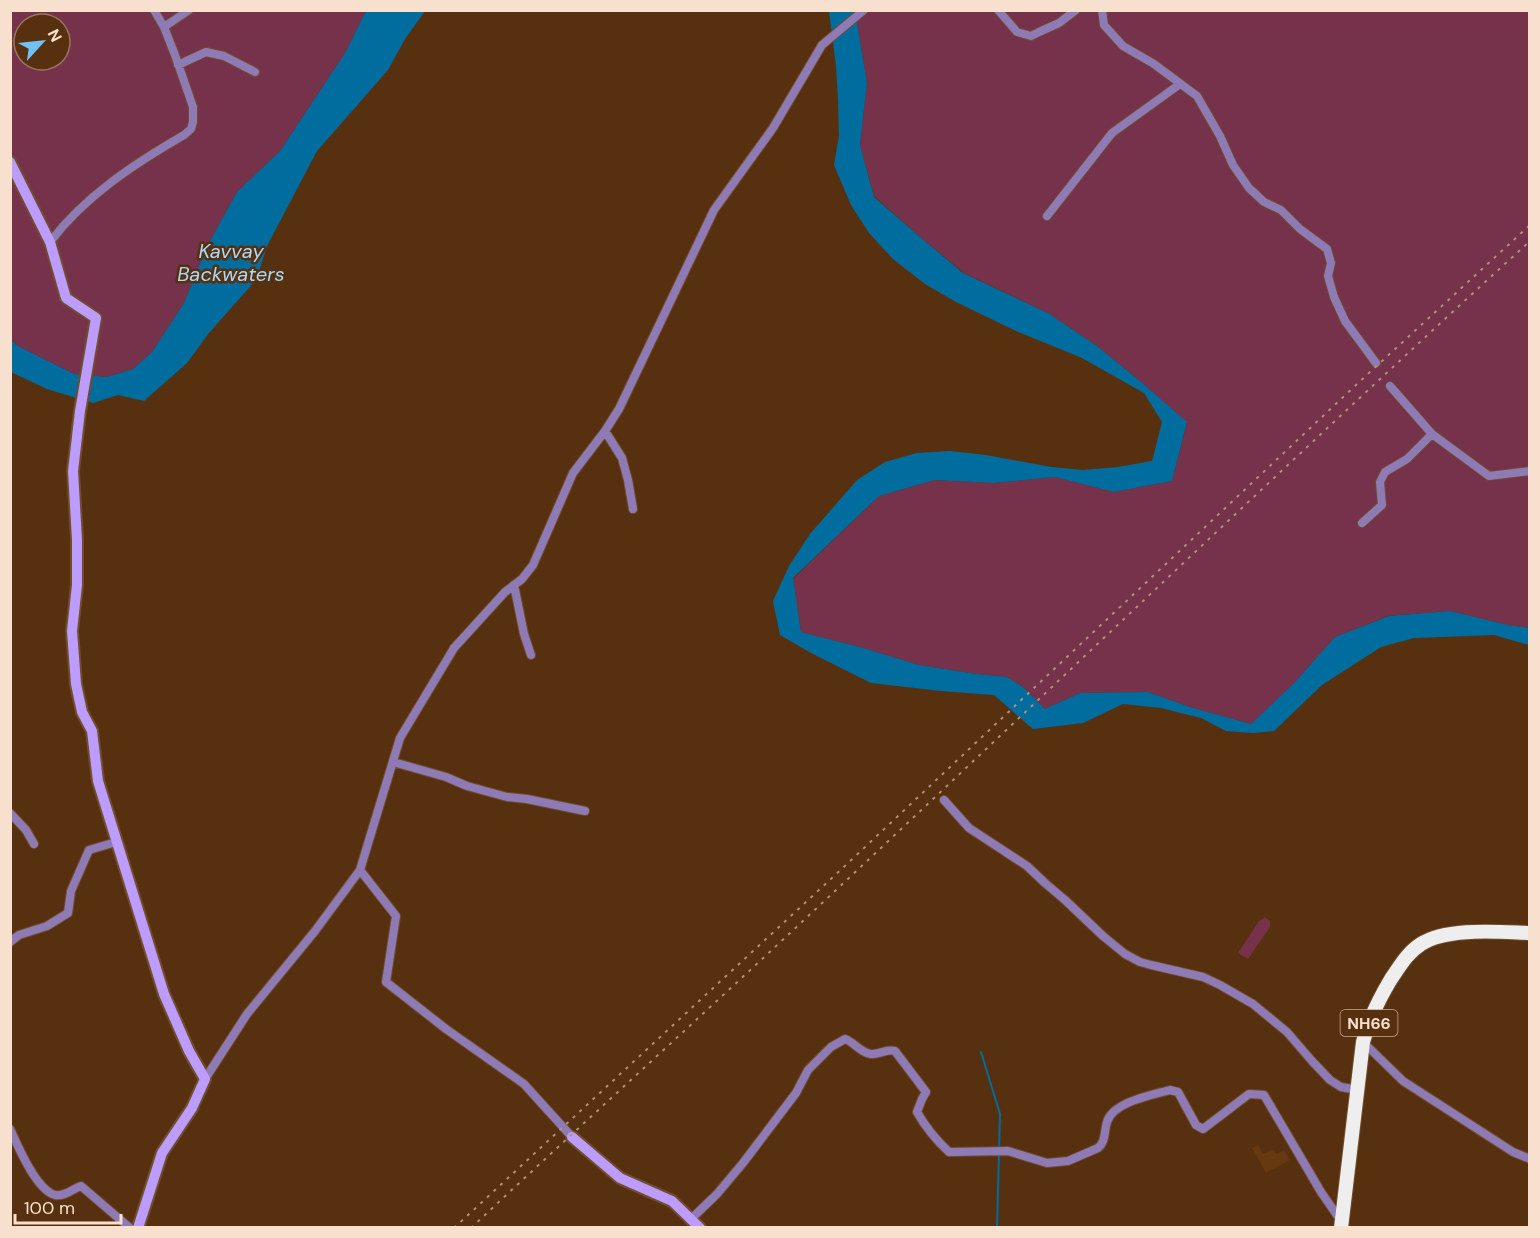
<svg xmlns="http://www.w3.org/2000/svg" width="1540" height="1238" viewBox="0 0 1540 1238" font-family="'DM Sans',sans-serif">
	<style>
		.built { fill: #663910 }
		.green { fill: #76314b; fill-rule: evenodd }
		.water { fill: #016d9e }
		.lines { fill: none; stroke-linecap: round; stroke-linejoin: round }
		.stream { stroke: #016d9e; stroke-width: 2 }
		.street-casing { stroke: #714d2e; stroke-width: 10 }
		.secondary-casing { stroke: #714d2e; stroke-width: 14 }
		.highway-casing { stroke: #714d2e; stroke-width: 16 }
		.street { stroke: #8e7bb6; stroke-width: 8 }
		.secondary { stroke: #bc9cfc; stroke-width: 10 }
		.highway { stroke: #eee; stroke-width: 14 }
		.rail { stroke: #b19279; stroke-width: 2; stroke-dasharray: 3 6; stroke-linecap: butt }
		.labels { text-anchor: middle; stroke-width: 5; stroke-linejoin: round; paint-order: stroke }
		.shield { fill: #57310f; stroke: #c8ac95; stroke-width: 1.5 }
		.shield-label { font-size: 16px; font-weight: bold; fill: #f8e0ce }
		.water-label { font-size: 20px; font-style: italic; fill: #aadafc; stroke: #57310f }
	</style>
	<rect width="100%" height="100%" fill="#57310f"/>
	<path class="built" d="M1258 1145 1263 1154 1271 1150 1277 1154 1284 1150 1290 1160 1266 1173 1252 1148Z"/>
	<path class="green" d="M10 11H366L345 53 280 151 237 192 207 246 184 303 152 352 133 369 107 377 74 374 16 345 11 338ZM24 24H60V60H24Z
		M855 11H1529V628L1508 625 1450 611 1388 616 1335 637 1294 683 1251 724 1190 707 1148 692 1080 693 1045 709 1023 687 1007 677 977 674 919 665 860 647 801 632 793 579 879 496 935 480 994 483 1055 477 1114 492 1172 481 1187 423 1141 382 1097 346 1048 313 964 273 920 237 874 196 860 145 867 83Z
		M1265 917 1270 921V927L1248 959 1238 953 1259 921Z"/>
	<path class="water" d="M366 11H425L405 39 388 70 317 151 268 244 256 280 209 333 187 363 144 401 118 395 93 403 47 389 11 372 10 338 16 345 74 374 107 377 133 369 152 352 184 303 207 246 237 192 280 151 345 53Z
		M829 11H855L867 83 860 145 874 197 920 237 963 273 1048 313 1097 346 1141 382 1187 422 1172 481 1114 492 1055 477 994 483 935 480 879 496 793 578 801 632 860 647 919 665 977 674 1007 677 1023 687 1045 709 1080 693 1148 692 1190 707 1251 724 1294 683 1335 637 1389 616 1450 611 1508 625 1529 628V645L1494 635 1414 638 1381 647 1322 685 1274 731 1253 733 1226 731 1201 718 1161 708 1123 704 1083 723 1033 729 994 695 941 691 871 683 811 653 780 635 773 601 789 566 810 534 857 480 885 462 917 453 950 451 986 455 1051 467 1083 470 1118 467 1152 461 1162 422 1144 393 1082 358 1016 331 956 302 925 284 893 259 869 233 851 205 834 165 839 136 838 99 836 66Z"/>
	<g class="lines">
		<path class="stream" d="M981 1052 1000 1114 997 1228"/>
		<defs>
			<path id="street" d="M154 10 164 27
				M998 10 1017 32 1031 36 1039 32 1059 23 1076 10
				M1102 10 1104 25 1123 46 1154 64 1197 96 1220 136 1233 165 1249 188 1264 202 1281 210 1300 229 1327 249 1331 263 1328 276 1334 297 1345 321 1376 363
				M178 65 206 52 224 56 255 72
				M1047 216 1112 133 1180 84
				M50 242C85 196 134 164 184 135L191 129 193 122V107L175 55 164 27 189 10
				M1390 386 1432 434 1489 476 1530 471
				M633 509 628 480 622 458 605 431 619 409 714 210 773 128 822 45 864 10
				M1362 523 1382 505 1380 482 1385 472 1407 459 1432 434
				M514 585 524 634 531 655
				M393 762 446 777 467 786 507 797 527 799 585 811
				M944 800 969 828 1027 866 1045 883 1065 900 1103 936 1125 954 1140 962 1151 965 1203 977 1220 985 1253 1004 1287 1032 1312 1061 1330 1080 1341 1087 1358 1090
				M10 813 26 830 34 844
				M360 870 396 916 386 982 446 1029 524 1084 572 1137
				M10 942 19 935 47 926 68 913 71 891 89 850 116 842
				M1363 1042 1403 1081 1513 1152 1530 1159
				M205 1079 247 1014 315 931 360 870 400 738 454 648 505 592 522 579 533 565 573 473 605 431
				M10 1129C18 1146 36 1190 55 1195 65 1197 72 1189 81 1186L130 1228
				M691 1219 717 1194 743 1163 796 1093 808 1070 831 1047 845 1039C854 1042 861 1053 871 1054 880 1055 886 1048 895 1051L926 1092 922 1099 917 1112C926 1128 936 1140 949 1152L1008 1151 1047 1163 1068 1161 1098 1148C1106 1142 1104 1131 1107 1122 1113 1102 1152 1095 1170 1090L1178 1092 1196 1125 1203 1129 1249 1094 1264 1095 1321 1192 1341 1221"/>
			<path id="secondary" d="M10 162 50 242 66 298 96 318 80 411 73 471 77 540V585L72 631 76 684 82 712 92 731 98 781 164 994 189 1051 205 1079 192 1108 162 1153 138 1228
				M572 1137 620 1178 672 1201 700 1228"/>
			<path id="highway" d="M1341 1228 1363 1042C1369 1019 1379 999 1391 979 1400 966 1407 953 1421 944 1447 927 1499 932 1530 933"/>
		</defs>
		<use href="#street" class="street-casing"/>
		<use href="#secondary" class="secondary-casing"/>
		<use href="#highway" class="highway-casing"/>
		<use href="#street" class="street"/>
		<use href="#secondary" class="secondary"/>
		<use href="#highway" class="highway"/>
		<path class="rail" d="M454 1228 847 864 1357 384 1530 225
			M471 1228C567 1138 664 1050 760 961 1017 722 1270 478 1530 241"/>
	</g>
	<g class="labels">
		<rect class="shield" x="1340.5" y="1010" width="57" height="26" rx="4.5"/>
		<g class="shield-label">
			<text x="1369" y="1029">NH66</text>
		</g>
		<g class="water-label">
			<text x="231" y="258">Kavvay<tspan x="231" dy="23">Backwaters</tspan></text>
		</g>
	</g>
	<rect width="1540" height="1238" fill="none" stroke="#f8e0ce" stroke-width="24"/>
	<g transform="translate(42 42) rotate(63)"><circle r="28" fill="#57310f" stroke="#97775b" stroke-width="1.5"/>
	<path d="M0-4.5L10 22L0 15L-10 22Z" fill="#71c1f5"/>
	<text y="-9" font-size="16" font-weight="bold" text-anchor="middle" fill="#f8e0ce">N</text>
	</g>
	<path d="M15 1214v9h106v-9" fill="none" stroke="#f8e0ce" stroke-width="3"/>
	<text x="24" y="1214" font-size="18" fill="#f8e0ce" stroke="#57310f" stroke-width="4.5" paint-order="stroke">100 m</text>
</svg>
